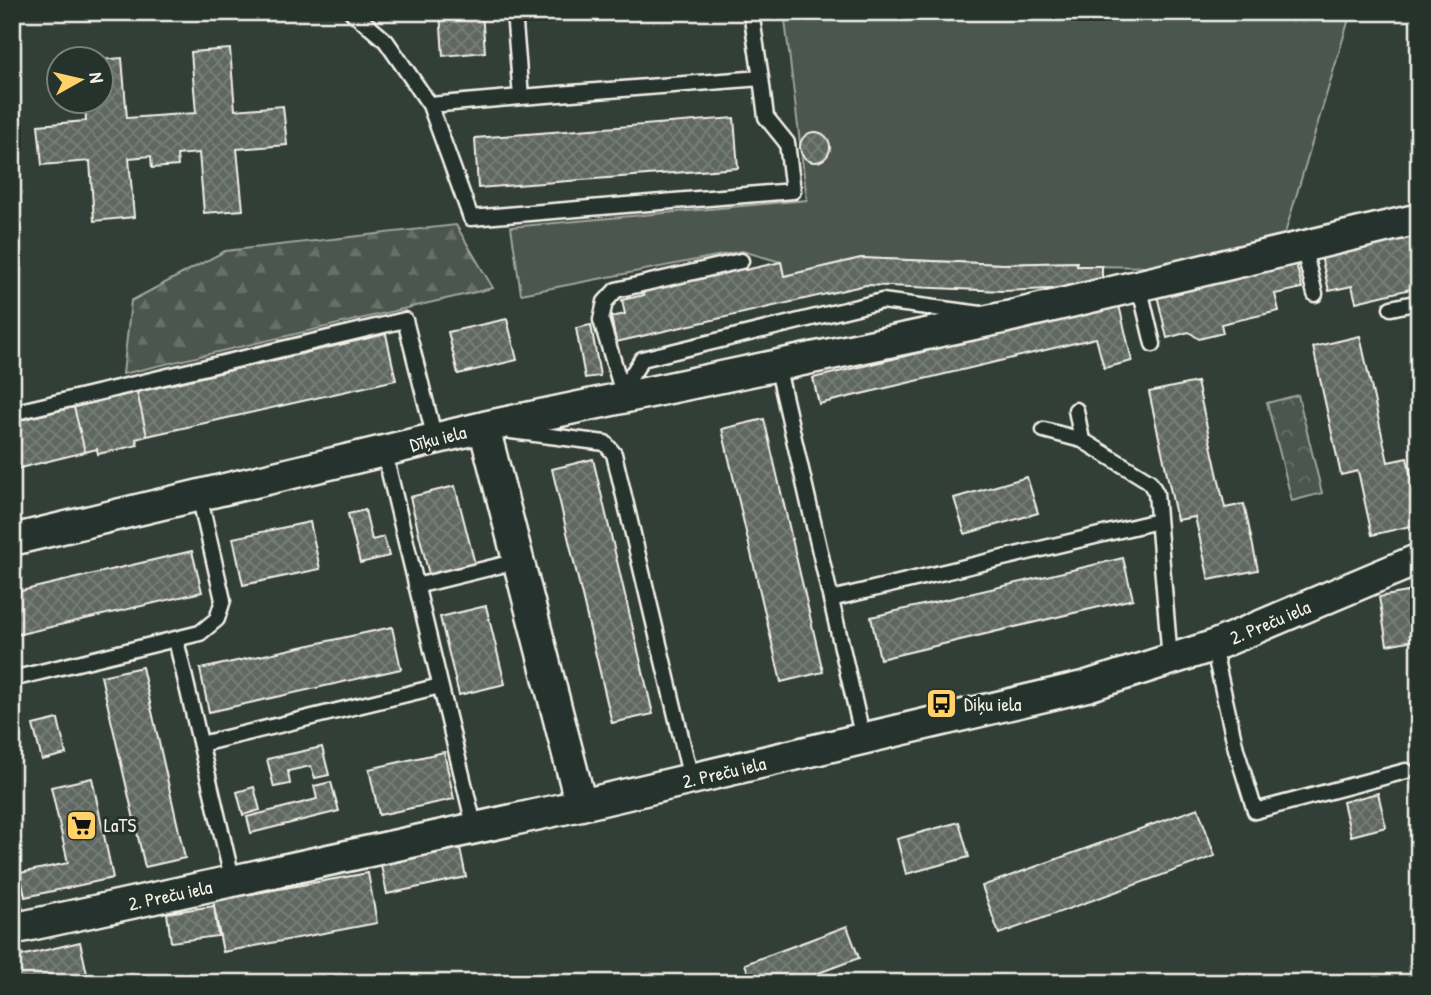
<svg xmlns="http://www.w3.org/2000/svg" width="1431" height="995" viewBox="0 0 1431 995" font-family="'Patrick Hand',sans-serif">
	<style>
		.grass { fill: #4c564f; stroke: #a0a49c; stroke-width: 2 }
		.forest { fill: url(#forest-firs); stroke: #a0a49c; stroke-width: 2 }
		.park { fill: url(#park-crowns); stroke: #a0a49c; stroke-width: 2 }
		.building { fill: url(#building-cross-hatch); stroke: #f4f1e8; stroke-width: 2 }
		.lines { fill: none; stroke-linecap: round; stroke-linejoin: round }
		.lane-casing { stroke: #f4f1e8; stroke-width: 19 }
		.street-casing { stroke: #f4f1e8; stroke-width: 35 }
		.lane { stroke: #26332d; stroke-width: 14 }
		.street { stroke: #26332d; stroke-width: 30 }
		.labels { text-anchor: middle; stroke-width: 6; stroke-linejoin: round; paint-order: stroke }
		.street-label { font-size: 19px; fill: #f4f1e8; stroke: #26332d }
		.poi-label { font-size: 19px; fill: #f4f1e8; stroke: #26332d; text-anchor: start }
	</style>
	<defs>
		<pattern id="forest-firs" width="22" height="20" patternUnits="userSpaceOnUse" patternTransform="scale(1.75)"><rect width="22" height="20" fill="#4c564f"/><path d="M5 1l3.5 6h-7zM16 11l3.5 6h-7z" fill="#666f68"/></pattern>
		<pattern id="park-crowns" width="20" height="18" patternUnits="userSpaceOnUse" patternTransform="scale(1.75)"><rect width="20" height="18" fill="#4c564f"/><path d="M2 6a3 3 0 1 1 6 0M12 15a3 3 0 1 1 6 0" fill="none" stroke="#666f68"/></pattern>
		<pattern id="building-cross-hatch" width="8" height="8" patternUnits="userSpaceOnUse" patternTransform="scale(1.75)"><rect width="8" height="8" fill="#5f6861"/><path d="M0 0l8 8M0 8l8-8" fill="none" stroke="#777e78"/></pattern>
	</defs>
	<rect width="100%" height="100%" fill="#323e38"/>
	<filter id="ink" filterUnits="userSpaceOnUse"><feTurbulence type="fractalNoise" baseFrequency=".0143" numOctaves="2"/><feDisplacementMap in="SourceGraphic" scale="14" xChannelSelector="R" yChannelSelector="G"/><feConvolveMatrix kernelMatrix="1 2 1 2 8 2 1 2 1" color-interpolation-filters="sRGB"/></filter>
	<g filter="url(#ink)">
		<path class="grass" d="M784 12H1351L1283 240 1168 267 1077 266 1076 262 1003 264 861 258 784 276 781 262 742 251 521 294 511 227 807 200Z"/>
		<path class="forest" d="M456 225 493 288 123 374 131 301 225 251Z"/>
		<path class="park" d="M1298 395 1322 493 1292 501 1267 403Z"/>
		<path class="building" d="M440 12H482L485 52 443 56Z
			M230 49 235 110 283 106 287 145 237 149 243 210 204 213 199 153 177 155 178 166 152 168 151 156 129 158 134 217 94 221 90 161 42 165 38 125 86 121 85 102H102V60H99L122 58 127 118 196 113 191 52Z
			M734 118 738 168 478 188 475 138Z
			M800 147a15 15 0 1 1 30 0a15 15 0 1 1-30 0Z
			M1419 233V287L1356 302 1352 286 1329 291 1321 256Z
			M861 258 1003 264 1077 262V266H1102V282L1077 283V288L1003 291 866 285 616 342 611 317 625 314 622 300 644 295 643 291 744 267 745 270 781 262 784 276Z
			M1296 263 1302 288 1275 294 1279 311 1221 324 1223 333 1199 339 1189 332 1167 338 1157 295Z
			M1119 305 1132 361 1104 368 1096 338 819 404 813 378Z
			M507 319 517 360 458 374 448 332Z
			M591 325 600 376 585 378 576 328Z
			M386 334 396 380 147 436 137 392Z
			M1360 336 1388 462 1407 458 1419 511V524L1372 535 1358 471 1341 475 1313 347Z
			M1197 382 1225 508 1244 504 1258 570 1209 580 1195 517 1177 520 1149 392Z
			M137 392 147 436 136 439 138 445 98 454 97 449 85 452 74 407 97 402 96 398 115 394 116 397Z
			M74 407 85 452 12 470V422Z
			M764 419 823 672 781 682 722 429Z
			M593 459 653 714 612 723 552 469Z
			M1027 477 1038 513 965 534 954 498Z
			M455 486 475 564 429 575 410 497Z
			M365 510 372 540 384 537 389 556 360 563 348 514Z
			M310 522 320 569 243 585 233 538Z
			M192 551 202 592 12 636V593Z
			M1123 558 1133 599 880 659 871 617Z
			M1419 590V639L1387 645 1379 597Z
			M486 606 505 684 459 695 440 617Z
			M392 627 401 669 209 712 200 669Z
			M142 667 185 858 145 867 101 676Z
			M58 719 66 754 42 760 33 725Z
			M322 747 329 775 315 778 311 766 288 771 290 784 274 787 267 759Z
			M444 752 454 799 379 815 369 769Z
			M92 778 113 878 25 897 20 873 68 863 51 787Z
			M331 782 339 811 251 833 247 817 317 799 314 786Z
			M254 787 260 810 243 815 237 792Z
			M1378 793 1386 827 1351 836 1343 802Z
			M1198 808 1215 856 999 934 982 886Z
			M959 822 969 857 906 874 897 839Z
			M460 848 466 877 387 894 381 865Z
			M368 873 377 923 223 952 213 901Z
			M214 906 218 936 171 942 167 913Z
			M847 926 859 958 792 983H752L745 964Z
			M80 942 89 983H12V958Z"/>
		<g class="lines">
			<defs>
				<path id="lane" d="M352 12 386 41 430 105 521 97 514 12
					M751 12 761 78
					M430 105 471 218 793 191 787 143 766 117 761 78 521 97
					M1303 246 1315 294
					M1139 285 1153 344
					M1391 308 1419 302
					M777 365 863 739
					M622 390 601 320 605 302 616 290 741 261
					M617 398 642 359 882 301 981 314
					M1076 410 1082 440 1149 481 1156 493 1170 660
					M12 413 405 320 435 439
					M1044 430 1082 440
					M511 431 605 443 614 454 691 779
					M384 451 475 829
					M416 586 518 561
					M831 599 1158 521
					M176 640 233 882
					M1213 646 1236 749 1255 811 1406 771
					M12 679 200 633 217 619 223 600 199 495
					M201 744 440 686
					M12 902 19 928"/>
				<path id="street" d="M484 427 581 805
					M12 540 484 427 1007 317 1419 219
					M12 929 581 805 1087 686 1213 646 1419 559"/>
			</defs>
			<use href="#lane" class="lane-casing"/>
			<use href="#street" class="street-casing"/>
			<use href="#lane" class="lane"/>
			<use href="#street" class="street"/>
		</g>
	</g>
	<defs>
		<symbol id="bus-square" viewBox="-11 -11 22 22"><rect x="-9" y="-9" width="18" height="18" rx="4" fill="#ffd166" stroke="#26332d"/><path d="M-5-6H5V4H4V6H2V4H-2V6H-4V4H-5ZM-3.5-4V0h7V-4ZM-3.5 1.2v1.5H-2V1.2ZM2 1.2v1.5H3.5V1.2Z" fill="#111"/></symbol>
		<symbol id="supermarket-square" viewBox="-11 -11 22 22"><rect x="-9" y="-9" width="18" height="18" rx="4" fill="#ffd166" stroke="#26332d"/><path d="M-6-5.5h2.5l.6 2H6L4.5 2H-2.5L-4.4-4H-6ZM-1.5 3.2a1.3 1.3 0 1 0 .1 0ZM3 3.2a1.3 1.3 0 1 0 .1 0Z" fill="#111"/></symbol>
	</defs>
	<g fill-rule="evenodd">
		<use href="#bus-square" x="924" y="686" width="35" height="35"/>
		<use href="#supermarket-square" x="64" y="808" width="35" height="35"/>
	</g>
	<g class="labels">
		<g class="street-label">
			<text transform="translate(438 438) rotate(-14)" y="7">Dīķu iela</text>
			<text transform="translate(1270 622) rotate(-23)" y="7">2. Preču iela</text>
			<text transform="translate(724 772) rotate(-13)" y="7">2. Preču iela</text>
			<text transform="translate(170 895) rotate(-12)" y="7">2. Preču iela</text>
		</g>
		<g class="poi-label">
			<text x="964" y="711">Diķu iela</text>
			<text x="104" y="832">LaTS</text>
		</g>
	</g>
	<rect width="1431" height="995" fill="none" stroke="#26332d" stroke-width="42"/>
	<rect x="21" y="21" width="1389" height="953" fill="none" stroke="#f4f1e8" stroke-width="2.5" filter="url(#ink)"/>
	<g transform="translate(80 80) rotate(82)"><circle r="33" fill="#26332d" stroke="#787f78" stroke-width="2"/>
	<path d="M0-5L12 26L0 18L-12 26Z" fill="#ffd166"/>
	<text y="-10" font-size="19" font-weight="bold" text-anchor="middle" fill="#f4f1e8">N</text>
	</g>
</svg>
